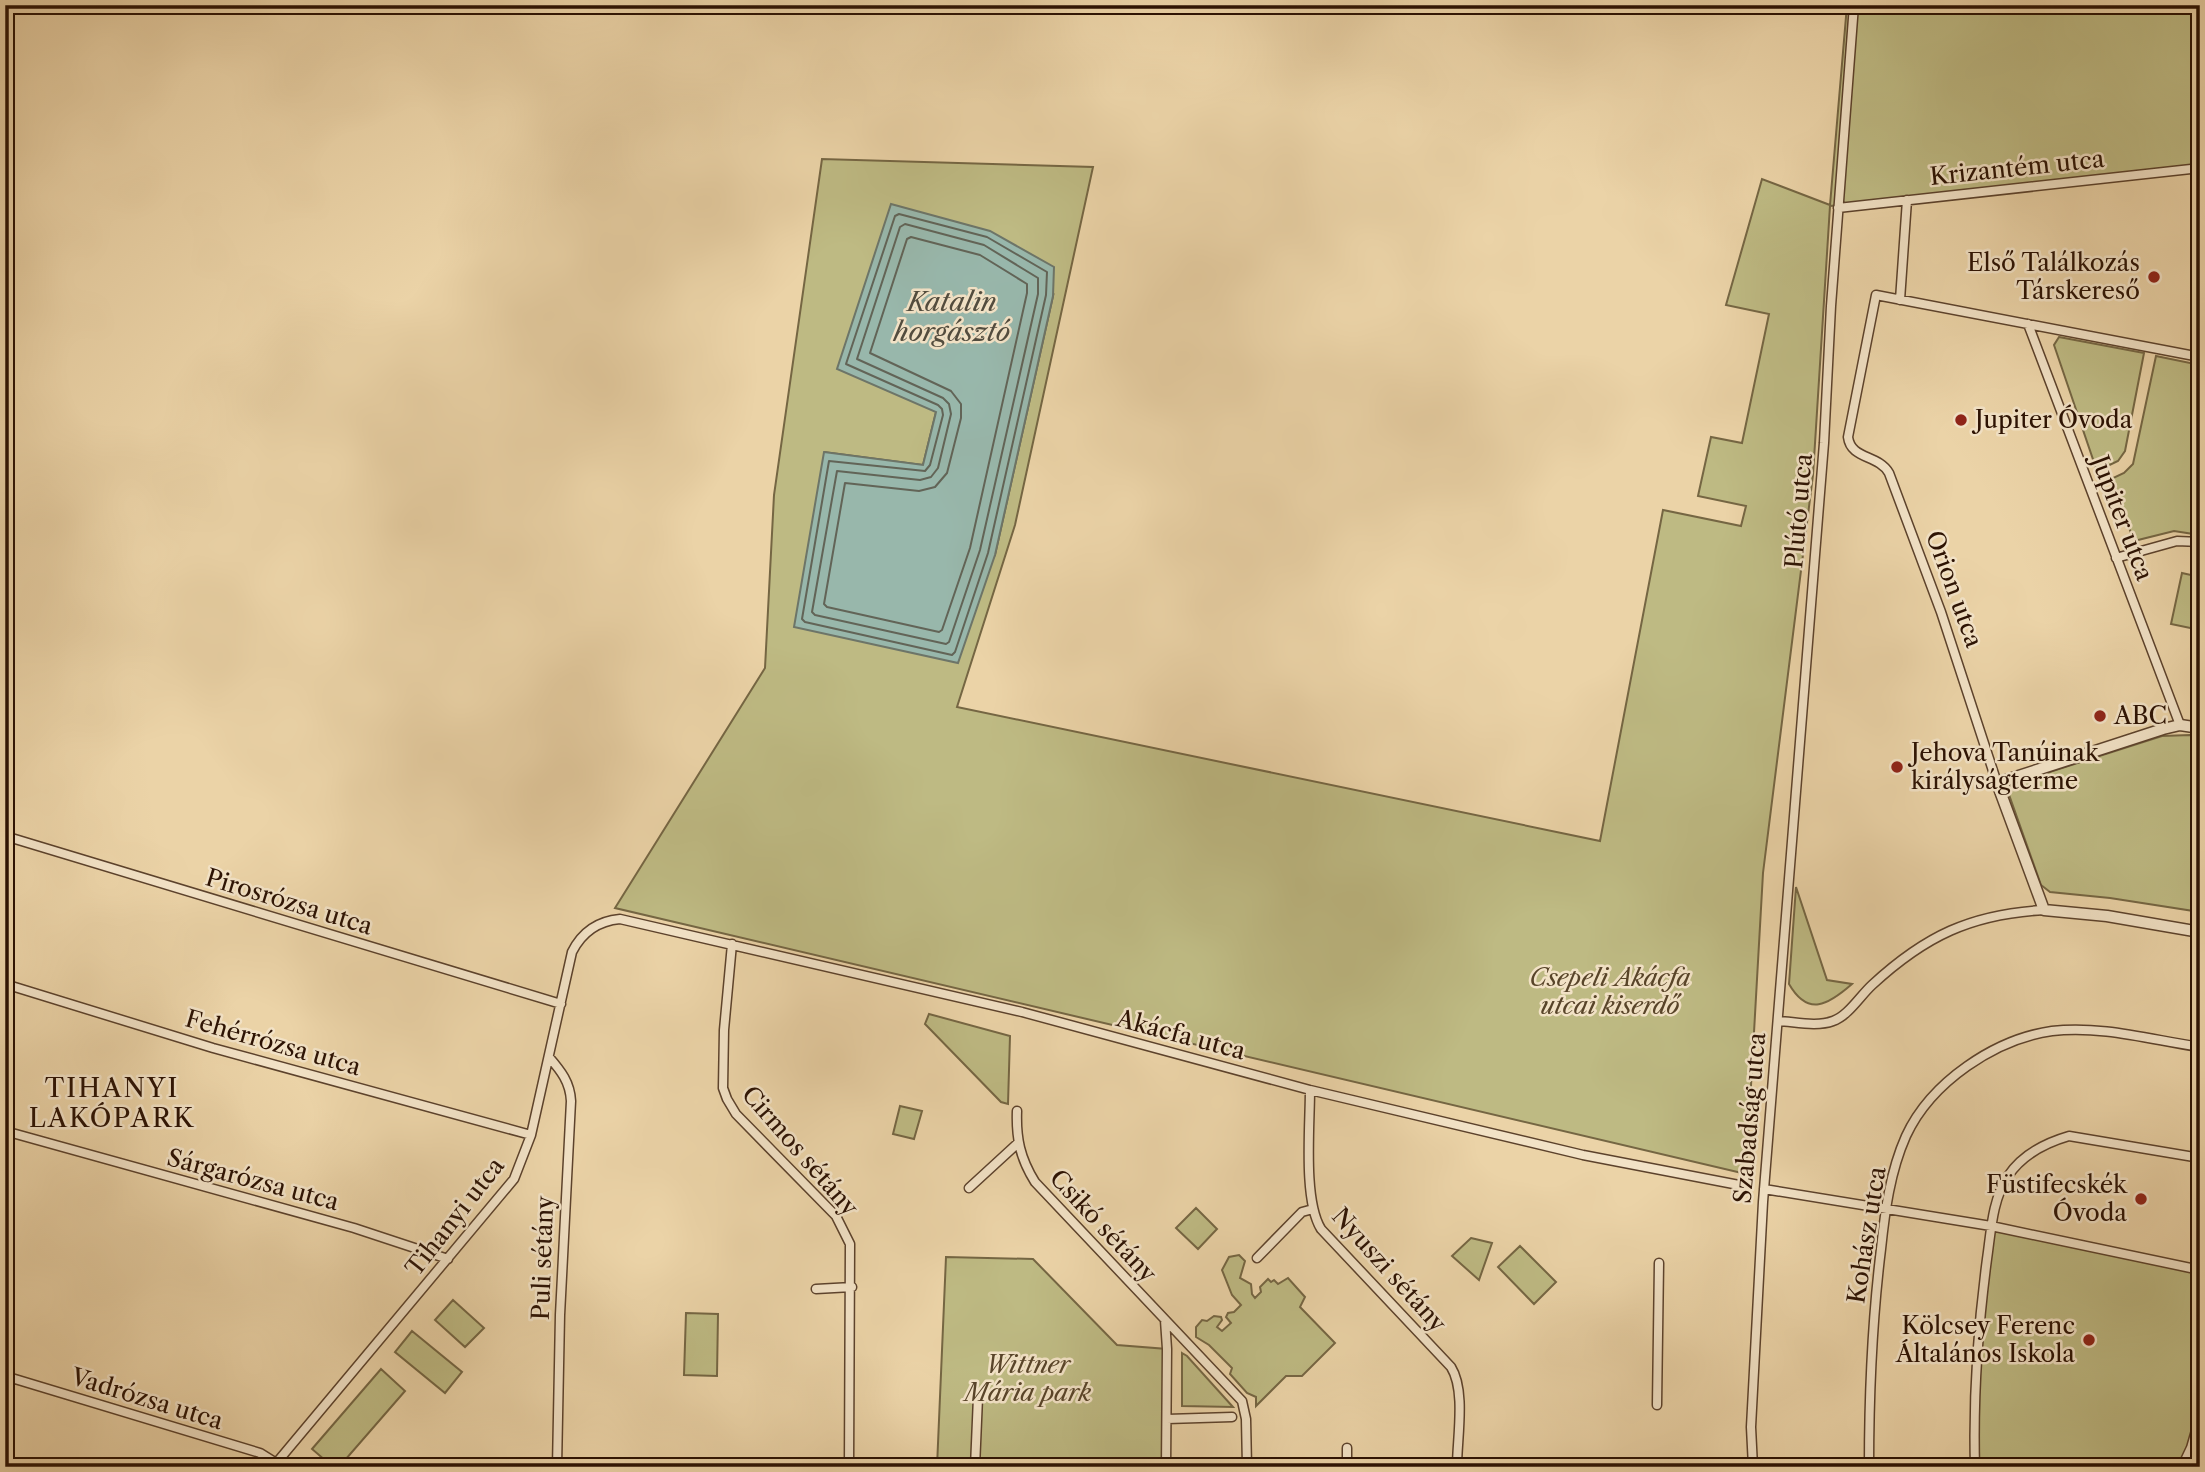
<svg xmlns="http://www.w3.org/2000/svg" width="2205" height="1472" viewBox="0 0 2205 1472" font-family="'Libre Caslon Text',serif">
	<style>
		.green { fill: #beba83; stroke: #756643; stroke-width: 2; fill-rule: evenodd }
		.water { fill: #98b7ab; stroke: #6d7568; stroke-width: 2 }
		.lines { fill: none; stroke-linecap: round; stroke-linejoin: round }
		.shore { stroke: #626457; stroke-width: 2 }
		.minor-casing { stroke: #5c422c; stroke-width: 11 }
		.tertiary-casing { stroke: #5c422c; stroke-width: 13 }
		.minor { stroke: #f2e2c6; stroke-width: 8 }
		.tertiary { stroke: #f2e2c6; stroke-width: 10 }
		.poi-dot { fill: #8f2418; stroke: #f2e2c6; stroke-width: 2.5 }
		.labels { text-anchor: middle; stroke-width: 5; stroke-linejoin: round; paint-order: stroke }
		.street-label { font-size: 24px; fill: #2c1203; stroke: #f2e2c6 }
		.poi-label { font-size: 24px; fill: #2c1203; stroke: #f2e2c6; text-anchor: end }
		.park-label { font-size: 24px; font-style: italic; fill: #584429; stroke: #f2e2c6 }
		.water-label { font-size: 26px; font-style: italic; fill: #524c3e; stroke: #f2e2c6 }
		.neighbourhood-label { font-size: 26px; letter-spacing: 2px; fill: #2c1203; stroke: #f2e2c6 }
	</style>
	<rect width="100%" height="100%" fill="#ebd3a7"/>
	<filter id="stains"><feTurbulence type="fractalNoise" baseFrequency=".00286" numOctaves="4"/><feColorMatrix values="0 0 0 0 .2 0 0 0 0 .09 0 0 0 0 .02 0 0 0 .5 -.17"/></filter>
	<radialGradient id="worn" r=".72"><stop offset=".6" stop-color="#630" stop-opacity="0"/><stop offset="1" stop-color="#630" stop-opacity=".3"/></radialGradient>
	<path class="green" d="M1847 5H2200V171L1830 206 1813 475 1763 873 1746 1174 615 908 765 668 774 495 822 159 1093 167 1015 525 957 707 1600 841 1663 510 1741 526 1746 506 1698 496 1711 437 1742 443 1769 314 1726 305 1762 179 1830 205ZM1053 296 995 555 824 452 923 465 936 412Z
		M2059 337 2144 353 2125 451 2118 461 2097 471 2054 345Z
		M2156 356 2200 365V535L2174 531 2134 541 2111 479 2124 473 2133 464Z
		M2182 573 2200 577V630L2171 624Z
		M2190 735 2200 737V912L2110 898 2050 892 2041 885 2007 789 2012 784 2162 736Z
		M1796 887 1827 980 1852 984C1828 1005 1808 1017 1789 984Z
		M929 1014 1010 1036 1008 1104 1001 1102 925 1024Z
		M900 1106 922 1111 914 1139 893 1134Z
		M1196 1208 1217 1229 1198 1249 1176 1228Z
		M1991 1226 2200 1270V1420L2183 1467H1975L1974 1429Z
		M1471 1238 1492 1243 1479 1280 1452 1256Z
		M1520 1246 1556 1282 1534 1304 1498 1267Z
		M1239 1255 1245 1261 1240 1278 1251 1284 1252 1294 1255 1298 1261 1292 1260 1287 1268 1279 1271 1282 1274 1280 1278 1284 1288 1278 1305 1297 1300 1307 1335 1343 1302 1376H1286L1256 1406V1397L1247 1393 1230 1374 1232 1368 1209 1345 1196 1337V1327L1202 1320 1207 1321 1214 1316 1221 1317 1222 1320 1217 1327 1222 1331 1231 1323 1226 1317 1228 1313 1234 1312 1241 1305 1232 1295 1222 1270 1229 1257Z
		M946 1257 1033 1259 1117 1345 1167 1349 1166 1467H937Z
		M453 1300 484 1328 465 1347 435 1320Z
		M686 1313 718 1314 717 1376 684 1375Z
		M412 1331 462 1372 445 1393 395 1352Z
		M1182 1353 1187 1356 1233 1407 1182 1406Z
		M381 1369 405 1391 339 1467H333L312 1449Z"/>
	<path class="water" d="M891 204 990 231 1054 267 1053 296 995 555 958 663 794 627 824 452 923 465 936 412 837 369Z"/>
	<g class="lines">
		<path class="shore" d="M899 214 987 237 1047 272 1046 295 988 553 955 652 952 655 805 622 802 619 829 461 925 471 930 465 943 415 942 409 938 405 846 364 895 216Z
			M905 224 984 245 1038 278V294L980 550 949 642 946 644 815 615 812 612 837 471 920 480 931 477 938 468 951 414 949 404 943 398 857 359 900 227Z
			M911 237 980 255 1027 284V293L970 548 942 630 939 632 827 607 824 604 845 483 919 491 935 487 947 473 961 418V404L951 391 870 353 907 239Z"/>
		<defs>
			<path id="minor" d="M1838 208 2200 168
				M1900 300 1907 200
				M2028 324 2180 725
				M2116 558 2177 541 2200 542
				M1997 783 1941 612 1889 473C1878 454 1851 460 1848 437L1876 295 2200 357
				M5 836 561 1004
				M732 944 724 1030 723 1088 727 1099 736 1114 836 1216 850 1244 849 1467
				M5 984 213 1048 531 1135
				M1779 1021C1796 1022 1817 1027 1833 1021 1848 1016 1860 996 1872 985 1925 936 1971 914 2044 910
				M549 1057C561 1071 570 1082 571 1101L560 1315 557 1467
				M1310 1090C1310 1126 1303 1200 1321 1229L1451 1367C1466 1391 1457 1438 1457 1467
				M1017 1111C1016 1138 1020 1158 1035 1182L1242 1401 1246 1419 1247 1467
				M5 1131 354 1228 448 1259
				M969 1188 1018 1143
				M1764 1189 1991 1226 2200 1270
				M1257 1258 1302 1212 1313 1209
				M816 1289 852 1287
				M1165 1320 1167 1349 1166 1467
				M5 1376 260 1453 276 1463
				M5 1399 11 1378
				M1657 1405 1659 1263
				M1167 1419 1232 1417
				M467 1466V1467
				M273 1467 514 1179 531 1135 572 952C582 932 598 921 620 919L1022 1012 1310 1090 1583 1155 1744 1186
				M975 1467 978 1397
				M1347 1467V1448
				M1753 1467 1751 1427 1763 1202 1824 443 1831 306 1854 5
				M1869 1467C1869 1394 1872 1322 1881 1249 1885 1211 1890 1172 1906 1136 1931 1082 1995 1039 2052 1031 2101 1025 2152 1040 2200 1047
				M1975 1467C1973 1397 1978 1327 1987 1259 1991 1232 1992 1200 2008 1176 2022 1155 2045 1143 2069 1136L2200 1158"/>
			<path id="tertiary" d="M2200 728 2180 725 2163 729 1997 783 2044 910 2107 916 2200 932
				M2183 1467 2192 1448 2200 1420"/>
		</defs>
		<use href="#minor" class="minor-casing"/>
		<use href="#tertiary" class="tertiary-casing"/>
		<use href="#minor" class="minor"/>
		<use href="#tertiary" class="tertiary"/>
	</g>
	<g class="poi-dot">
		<circle cx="2154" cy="277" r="7"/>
		<circle cx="1961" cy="420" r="7"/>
		<circle cx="2100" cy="716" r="7"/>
		<circle cx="1897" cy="767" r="7"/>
		<circle cx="2141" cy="1199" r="7"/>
		<circle cx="2089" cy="1340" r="7"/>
	</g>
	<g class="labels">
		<g class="street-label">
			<text transform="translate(2017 168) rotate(-6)" y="8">Krizantém utca</text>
			<text transform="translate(1799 511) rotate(-85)" y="8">Plútó utca</text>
			<text transform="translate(2122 518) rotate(69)" y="8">Jupiter utca</text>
			<text transform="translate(1954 589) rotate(70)" y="8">Orion utca</text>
			<text transform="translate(289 902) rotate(17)" y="8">Pirosrózsa utca</text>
			<text transform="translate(1181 1035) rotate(15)" y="8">Akácfa utca</text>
			<text transform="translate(273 1043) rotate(16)" y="8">Fehérrózsa utca</text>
			<text transform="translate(1750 1118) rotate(-85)" y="8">Szabadság utca</text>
			<text transform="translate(800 1151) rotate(49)" y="8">Cirmos sétány</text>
			<text transform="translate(253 1180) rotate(15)" y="8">Sárgarózsa utca</text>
			<text transform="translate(455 1217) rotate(-52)" y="8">Tihanyi utca</text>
			<text transform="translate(1103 1226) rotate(47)" y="8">Csikó sétány</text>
			<text transform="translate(1867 1235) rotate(-81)" y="8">Kohász utca</text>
			<text transform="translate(543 1258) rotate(-88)" y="8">Puli sétány</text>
			<text transform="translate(1389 1270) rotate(48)" y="8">Nyuszi sétány</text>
			<text transform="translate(147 1399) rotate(17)" y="8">Vadrózsa utca</text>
		</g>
		<g class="poi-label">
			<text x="2140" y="271">Első Találkozás<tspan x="2140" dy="28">Társkereső</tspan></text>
			<text x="1975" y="428" text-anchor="start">Jupiter Óvoda</text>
			<text x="2114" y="724" text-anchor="start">ABC</text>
			<text x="1911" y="761" text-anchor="start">Jehova Tanúinak<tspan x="1911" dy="28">királyságterme</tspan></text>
			<text x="2127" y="1193">Füstifecskék<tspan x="2127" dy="28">Óvoda</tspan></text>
			<text x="2075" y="1334">Kölcsey Ferenc<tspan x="2075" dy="28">Általános Iskola</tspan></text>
		</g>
		<g class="park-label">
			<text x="1610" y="986">Csepeli Akácfa<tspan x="1610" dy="28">utcai kiserdő</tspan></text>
			<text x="1028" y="1373">Wittner<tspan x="1028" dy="28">Mária park</tspan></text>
		</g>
		<g class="water-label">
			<text x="952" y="311">Katalin<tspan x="952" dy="30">horgásztó</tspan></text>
		</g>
		<g class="neighbourhood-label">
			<text x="112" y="1097">TIHANYI<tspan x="112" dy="30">LAKÓPARK</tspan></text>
		</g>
	</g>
	<rect width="2205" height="1472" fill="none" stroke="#ebd3a7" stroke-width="28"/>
	<rect x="7" y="7" width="2191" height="1458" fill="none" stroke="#2c1203" stroke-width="3.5"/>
	<rect x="14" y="14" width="2177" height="1444" fill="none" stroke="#2c1203" stroke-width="2"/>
	<rect width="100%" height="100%" filter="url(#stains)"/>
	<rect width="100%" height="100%" fill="url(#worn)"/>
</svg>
